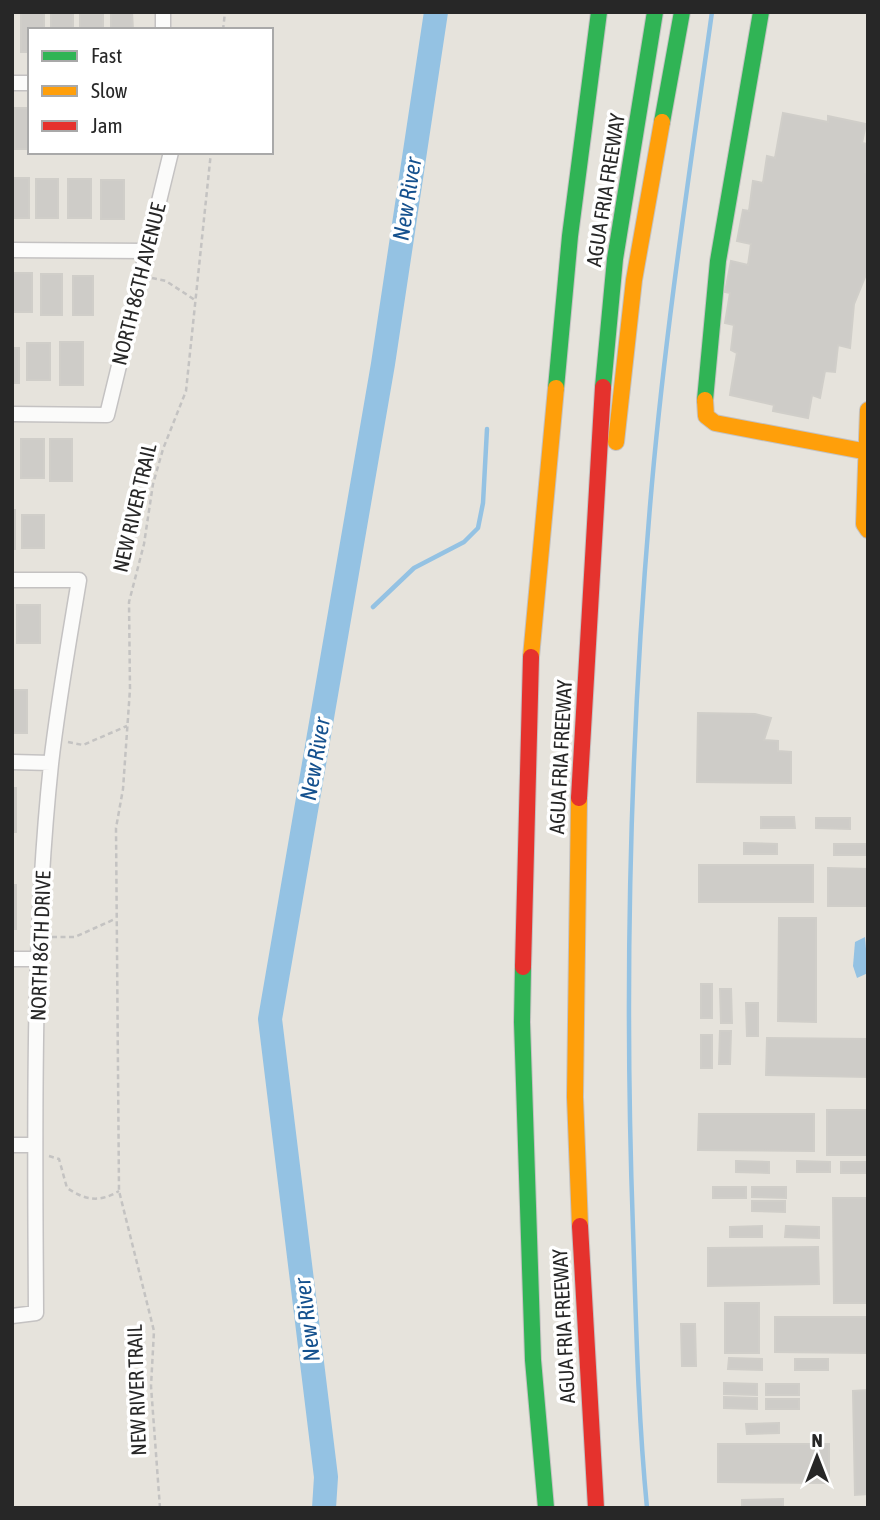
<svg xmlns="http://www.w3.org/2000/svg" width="880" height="1520" viewBox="0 0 880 1520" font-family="'Asap Condensed',sans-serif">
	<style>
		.water { fill: #94c2e3 }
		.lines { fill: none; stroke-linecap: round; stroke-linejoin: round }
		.stream { stroke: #94c2e3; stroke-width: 4.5 }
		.river { stroke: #94c2e3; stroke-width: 24 }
		.building { fill: #ceccc8; stroke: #d0cec9; stroke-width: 2 }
		.street-casing { stroke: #c4c2c2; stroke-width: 17 }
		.fast-casing { stroke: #c4c2c2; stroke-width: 18 }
		.slow-casing { stroke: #c4c2c2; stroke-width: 18 }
		.jam-casing { stroke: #c4c2c2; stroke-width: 18 }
		.path { stroke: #c4c3c2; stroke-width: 2.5; stroke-dasharray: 5 3.5; stroke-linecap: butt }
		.street { stroke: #fbfbfa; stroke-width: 14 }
		.fast { stroke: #30b455; stroke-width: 16 }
		.slow { stroke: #ff9f0a; stroke-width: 16 }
		.jam { stroke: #e5322d; stroke-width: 16 }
		.labels { text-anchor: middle; stroke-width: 7; stroke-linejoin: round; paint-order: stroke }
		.street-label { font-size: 21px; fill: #272727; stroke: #fff }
		.water-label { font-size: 23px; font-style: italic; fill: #15518e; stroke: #fff }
	</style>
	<rect width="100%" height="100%" fill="#e6e3dc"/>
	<path class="water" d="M865 937 868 973 857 978 853 966 855 942Z"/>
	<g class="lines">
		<path class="stream" d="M373 607 414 568 464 542 478 528 483 503 487 429
			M647 1508C638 1415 636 1322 633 1229 624 981 630 731 652 483 666 326 690 169 712 12"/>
		<path class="river" d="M324 1508 326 1477 270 1019 383 364 436 12"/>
	</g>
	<path class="building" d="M21 12H44V30H30V52H21Z
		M51 12H73V30H51Z
		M111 12H132L133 30H111Z
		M80 14H103V30H80Z
		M15 108H30V149H15Z
		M783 113 828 122V116L866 124 862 143 868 144 865 172 868 173 867 272 854 304 850 348 838 345 835 372 825 371 820 398 812 395 808 418 773 411 774 405 730 395 737 353 731 350 734 325 725 323 730 293 725 292 731 261 748 265 751 244 737 241 743 210 749 211 753 181 763 183 767 156 775 158Z
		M12 178H29V218H12Z
		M36 179H58V218H36Z
		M68 179H91V218H68Z
		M101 180H124V219H101Z
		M12 273H32V312H12Z
		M41 274H62V315H41Z
		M73 276H93V315H73Z
		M60 342H83V385H60Z
		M27 343H50V380H27Z
		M12 348H19V383H12Z
		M21 439H44V478H21Z
		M50 439H72V481H50Z
		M12 510H15V549H12Z
		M22 515H44V548H22Z
		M17 605H40V643H17Z
		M12 690H27V733H12Z
		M698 713 755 714 771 718 764 740 778 741V751L791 752V783L697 782Z
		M12 788H16V832H12Z
		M761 817H794L795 828H761Z
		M816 818H850V829L816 828Z
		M744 843 777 844V854H744Z
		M834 844H867V855H834Z
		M699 865H813V902H699Z
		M828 868 868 869V906H828Z
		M12 885H16V929H12Z
		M779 918H816V1022L778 1021Z
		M701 984H712V1018H701Z
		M720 989H731L732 1023H721Z
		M746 1003H758V1036H747Z
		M720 1031H731L730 1064H719Z
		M701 1035H712V1068H701Z
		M767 1038 868 1039V1077L766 1075Z
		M827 1110H866V1155H827Z
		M699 1114H814V1151L698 1150Z
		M736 1161 769 1162V1173L736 1172Z
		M797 1161 830 1162V1172H797Z
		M841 1162H868V1173H841Z
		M713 1187H746V1198H713Z
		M752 1187H786V1198L752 1197Z
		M833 1198H868V1303H834Z
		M752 1201H785V1212L752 1211Z
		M762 1226V1237H730V1227Z
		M786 1226 819 1227V1238L785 1237Z
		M818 1247 819 1284 708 1286V1248Z
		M725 1303H759V1353H725Z
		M775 1317H868V1353L775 1352Z
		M681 1324H695L696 1366H682Z
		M729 1358 762 1359V1370L728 1369Z
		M795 1359H828V1370H795Z
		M724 1383 757 1384V1395L724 1394Z
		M766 1384H799V1395H766Z
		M868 1390V1494L855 1495 853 1391Z
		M724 1397 757 1398V1409L724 1408Z
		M766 1399H799V1409H766Z
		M779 1423V1433L747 1434 746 1424Z
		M718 1444H829V1483L718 1482Z
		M783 1499V1508H742V1500Z"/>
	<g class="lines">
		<defs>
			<path id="street" d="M163 12V30
				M12 83H30
				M12 250 146 251
				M12 414 107 415 171 152
				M12 580H79C69 641 58 702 51 764 32 945 35 1130 36 1313L12 1316
				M12 762 51 763
				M12 959H40
				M12 1145H35"/>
			<path id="fast" d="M662 122 682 12
				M603 387 615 259 655 12
				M556 388 570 236 599 12
				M705 400 718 261 761 12
				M523 967 522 1022 533 1360 546 1508"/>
			<path id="slow" d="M705 400 706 416 715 423 868 452
				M868 410 864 524 868 530
				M616 442 634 280 662 122
				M531 657 556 388
				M579 798 575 1097 580 1226"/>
			<path id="jam" d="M579 798 603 387
				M523 967 531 657
				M580 1226 596 1508"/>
		</defs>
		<use href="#street" class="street-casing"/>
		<use href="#fast" class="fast-casing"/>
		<use href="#slow" class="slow-casing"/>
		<use href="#jam" class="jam-casing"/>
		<path class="path" d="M223 30 225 12
			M152 278 166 281 195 300
			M68 742 83 745 127 726
			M52 937H75L115 919
			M49 1156 59 1159 67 1188C85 1200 99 1203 119 1191
			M160 1508 151 1386 154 1331 119 1191 116 828 123 789 130 689 129 602 144 544 153 484 163 449 186 391 211 152"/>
		<use href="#street" class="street"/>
		<use href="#fast" class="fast"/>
		<use href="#slow" class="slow"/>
		<use href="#jam" class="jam"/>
	</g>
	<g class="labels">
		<g class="street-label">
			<text transform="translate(606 190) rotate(-81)" y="7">AGUA FRIA FREEWAY</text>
			<text transform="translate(139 284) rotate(-76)" y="7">NORTH 86TH AVENUE</text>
			<text transform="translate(135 508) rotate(-77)" y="7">NEW RIVER TRAIL</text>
			<text transform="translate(561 757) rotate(-87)" y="7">AGUA FRIA FREEWAY</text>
			<text transform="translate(41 946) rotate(-88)" y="7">NORTH 86TH DRIVE</text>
			<text transform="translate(564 1326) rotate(-93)" y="7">AGUA FRIA FREEWAY</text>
			<text transform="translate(137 1390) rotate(-92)" y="7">NEW RIVER TRAIL</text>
		</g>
		<g class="water-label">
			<text transform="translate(407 199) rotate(-81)" y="8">New River</text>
			<text transform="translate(315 759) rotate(-80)" y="8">New River</text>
			<text transform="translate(307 1320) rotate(-97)" y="8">New River</text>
		</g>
	</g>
	<rect width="880" height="1520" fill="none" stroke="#272727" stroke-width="28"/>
	<rect x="28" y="28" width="245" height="126" fill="#ffffff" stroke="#a9a9a9" stroke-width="2"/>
	<rect x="42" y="51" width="35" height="10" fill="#30b455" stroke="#a9a9a9" stroke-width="2"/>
	<text x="91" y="63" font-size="21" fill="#272727">Fast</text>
	<rect x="42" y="86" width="35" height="10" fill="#ff9f0a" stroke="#a9a9a9" stroke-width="2"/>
	<text x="91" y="98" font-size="21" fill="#272727">Slow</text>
	<rect x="42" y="121" width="35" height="10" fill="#e5322d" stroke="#a9a9a9" stroke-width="2"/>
	<text x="91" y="133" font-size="21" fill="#272727">Jam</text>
	<g transform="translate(817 1457)" stroke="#ffffff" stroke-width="5" paint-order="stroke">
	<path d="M0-5L12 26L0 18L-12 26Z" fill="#272727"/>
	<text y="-10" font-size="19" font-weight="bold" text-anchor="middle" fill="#272727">N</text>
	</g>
</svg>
